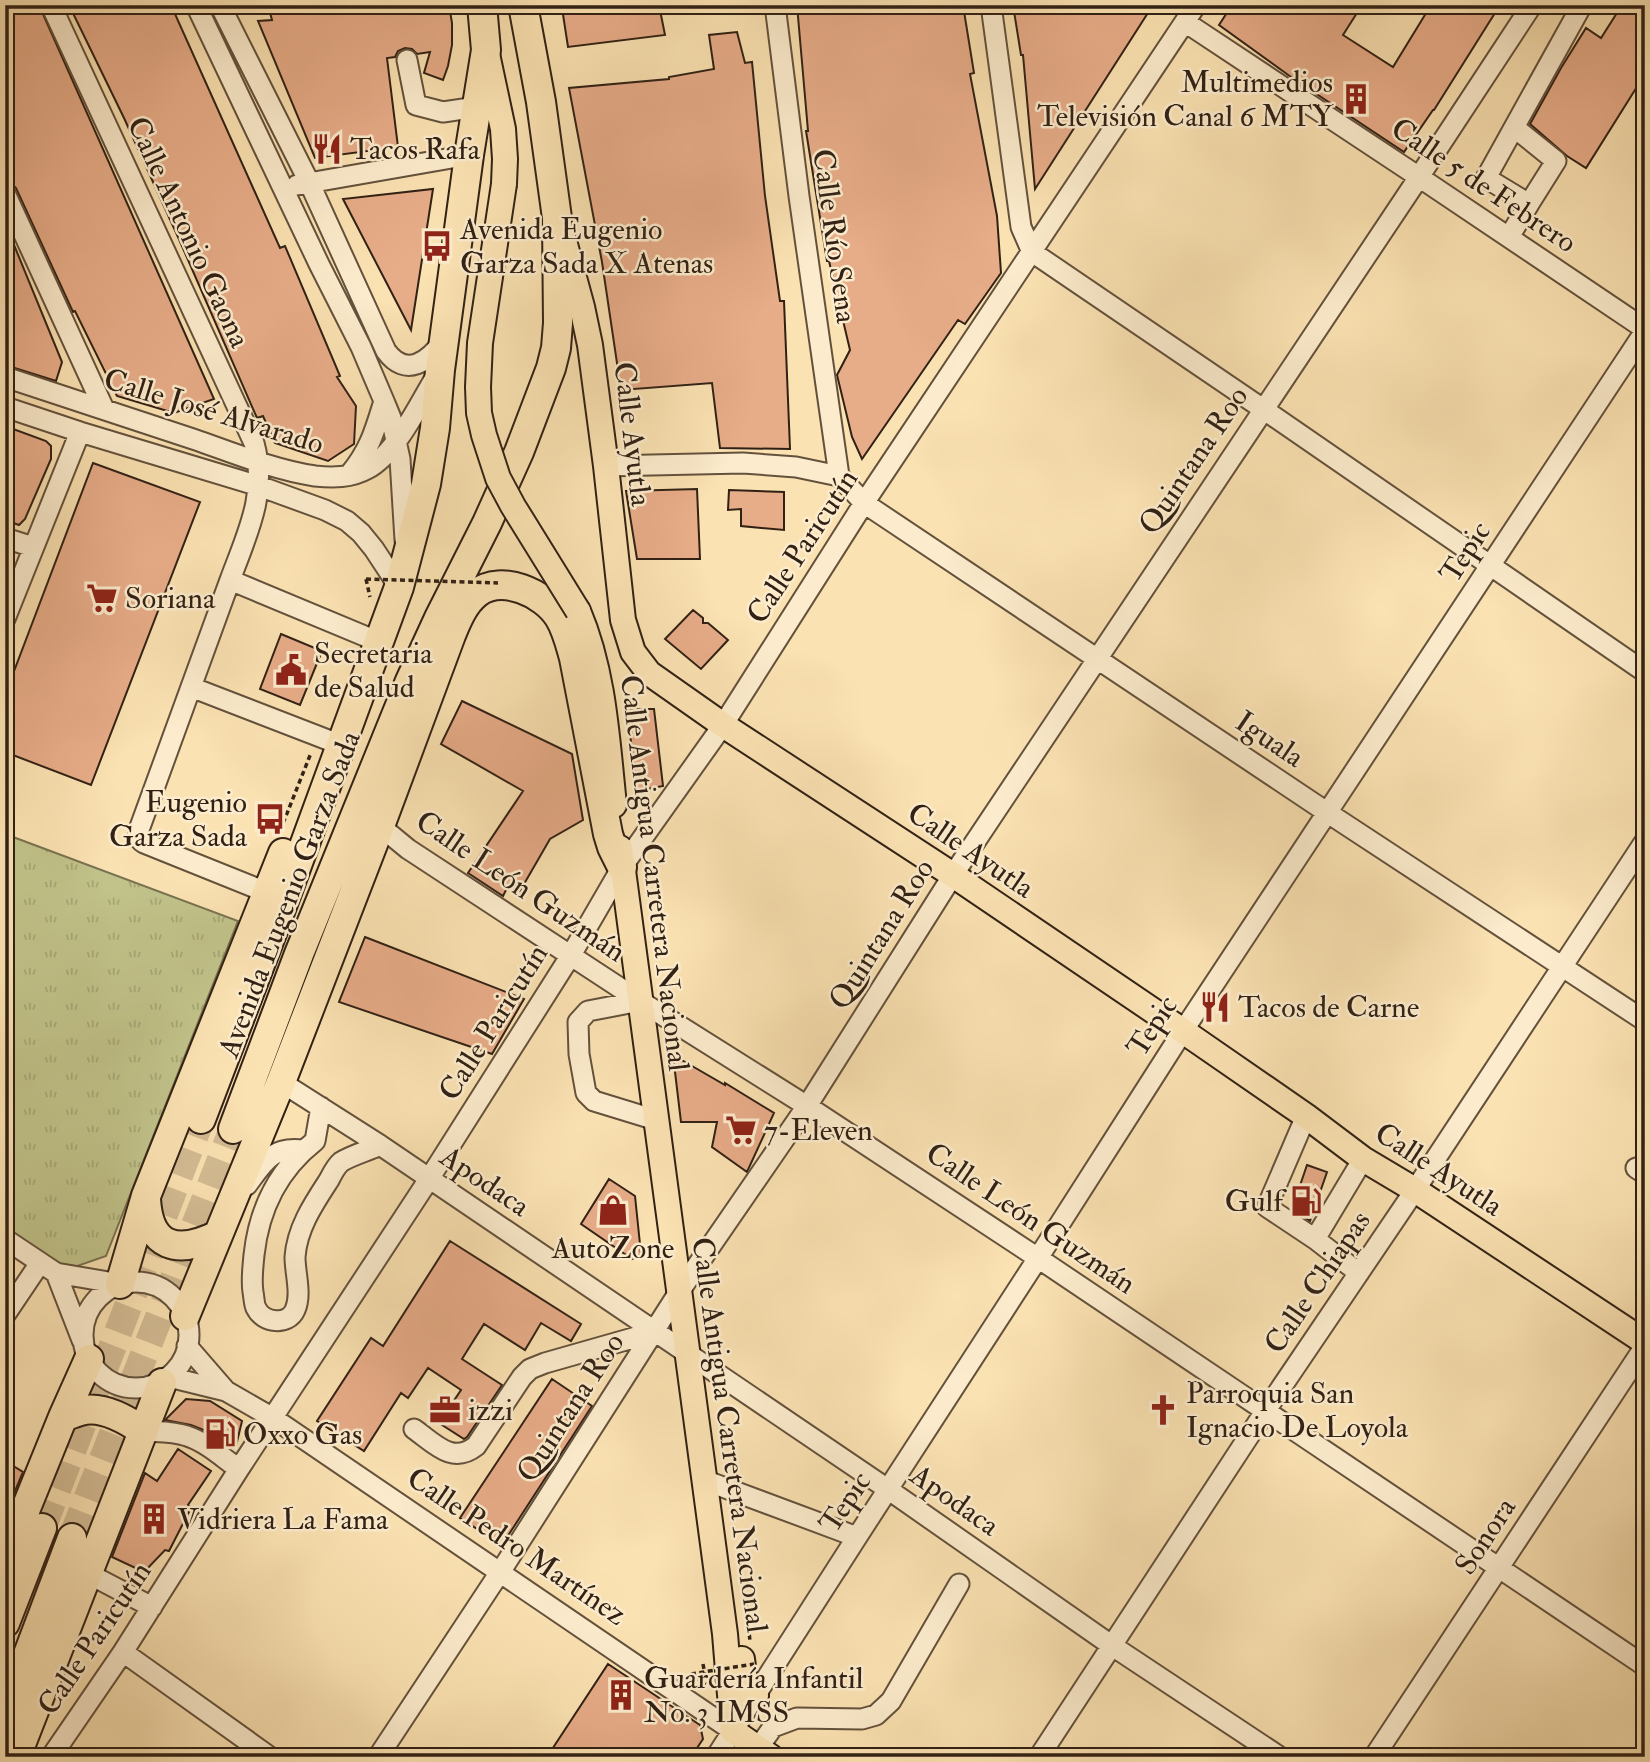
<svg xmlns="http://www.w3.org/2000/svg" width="1650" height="1762" viewBox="0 0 1650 1762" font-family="'IM FELL Double Pica',serif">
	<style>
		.grass { fill: url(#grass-tufts); stroke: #797250; stroke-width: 2 }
		.building { fill: #e7ac88; stroke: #312115; stroke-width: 2 }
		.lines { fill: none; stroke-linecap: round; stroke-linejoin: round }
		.highway-tunnel { stroke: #d3bb93; stroke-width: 28; stroke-dasharray: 28 14; stroke-linecap: butt }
		.minor-casing { stroke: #64513c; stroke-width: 23 }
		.major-casing { stroke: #312115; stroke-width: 28 }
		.highway-casing { stroke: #312115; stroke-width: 32 }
		.path { stroke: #312115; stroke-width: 3.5; stroke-dasharray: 5 3.5; stroke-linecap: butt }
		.minor { stroke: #fceccd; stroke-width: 19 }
		.major { stroke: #fbe2b2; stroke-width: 24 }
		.highway { stroke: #fbe2b2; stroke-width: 28 }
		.major-bridge-casing { stroke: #312115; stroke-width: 28; stroke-linecap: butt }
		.path-bridge { stroke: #312115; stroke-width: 3.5; stroke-dasharray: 5 3.5; stroke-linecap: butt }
		.major-bridge { stroke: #fbe2b2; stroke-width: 24 }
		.labels { text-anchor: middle; stroke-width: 5; stroke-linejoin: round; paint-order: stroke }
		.poi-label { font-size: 30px; fill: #312115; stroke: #fceccd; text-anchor: start }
		.street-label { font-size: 30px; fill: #312115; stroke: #fceccd }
	</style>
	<defs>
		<pattern id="grass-tufts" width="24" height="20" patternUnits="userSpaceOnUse" patternTransform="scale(1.75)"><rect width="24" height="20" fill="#c1c38a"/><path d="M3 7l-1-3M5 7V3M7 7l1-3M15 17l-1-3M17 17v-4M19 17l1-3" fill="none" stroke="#a6a776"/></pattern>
	</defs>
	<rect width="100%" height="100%" fill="#fbe2b2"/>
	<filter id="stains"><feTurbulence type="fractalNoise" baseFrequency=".00286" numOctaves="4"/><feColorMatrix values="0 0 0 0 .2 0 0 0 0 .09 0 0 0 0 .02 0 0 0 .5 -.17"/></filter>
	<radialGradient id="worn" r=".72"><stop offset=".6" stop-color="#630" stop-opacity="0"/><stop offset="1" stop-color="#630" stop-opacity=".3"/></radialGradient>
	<path class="grass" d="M5 834 238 921 106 1256 66 1270 5 1227Z"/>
	<path class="building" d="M5 5H39L214 399 174 413 117 396 75 311 73 312 16 188 11 183 5 181Z
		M69 5H171L280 248 285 246 340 376 337 377 356 406 354 444 328 461 275 443 263 416 257 418 178 237 124 118Z
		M268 5H449L452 23V45L448 66 443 80 424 73 430 52 417 54 412 49 405 48 398 51 395 57 387 58 398 147 315 158 258 21 272 20Z
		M577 5H659L665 35 568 47 562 8Z
		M797 5H963L974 73 970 74 997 216 1001 273 965 324 958 320 862 459 852 437 837 375 850 350 829 261H827L806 131H808Z
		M1013 5H1153L1035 189 1023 55H1021Z
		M1232 5H1362L1343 35 1393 67 1431 5H1500L1434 110H1433L1404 152 1291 77 1219 25Z
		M1622 5H1645V74L1586 168 1567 156 1530 124 1561 68 1586 28 1601 38Z
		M737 32 745 63 752 62 765 196 780 301H784L790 449 720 448 712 383 621 390 602 262 569 88 669 79V77L714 69 709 35Z
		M433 189 411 330 343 199Z
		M5 223 62 362 56 381 5 365Z
		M5 426 46 441 51 446V459L25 519 19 525 5 520Z
		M93 463 200 502 91 785 5 752V695Z
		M697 489 700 559H637L626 491Z
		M729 490 784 492V530L741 526V509L728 510Z
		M693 610 703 618V623H708L728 640 701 669 665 639Z
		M281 634 322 651 300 705 260 689Z
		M462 701 572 754 583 820 550 839 520 891 508 886 503 896 468 873 523 791 441 744Z
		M627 709H654L663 786 637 791Z
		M365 937 524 999 492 1054 339 1002Z
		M673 1055 725 1085V1083L774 1113 747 1172 712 1147 717 1122H681Z
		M1307 1165 1327 1172 1310 1221 1292 1209Z
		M609 1179 635 1196 641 1254 632 1259 581 1224Z
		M450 1241 581 1324 571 1341 541 1323 525 1350 484 1324 462 1359 502 1385 467 1437 464 1439 439 1423 461 1390 428 1368 408 1398 401 1393 364 1451 317 1421 371 1338 383 1346Z
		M552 1379 592 1406 502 1545 460 1518Z
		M186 1399 210 1401 242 1421 236 1446 223 1442 206 1431 191 1425 165 1420Z
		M178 1449 211 1471 188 1505 191 1508 169 1551 165 1550 144 1572 112 1557 145 1473 157 1481Z
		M5 1461 23 1472 5 1515Z
		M608 1664 700 1725 703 1739 691 1757H547Z"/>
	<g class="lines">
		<path class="highway-tunnel" d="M42 1528 201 1119
			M72 1538 233 1129"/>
		<defs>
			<path id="minor" d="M51 5 254 443C268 493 247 534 230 580
				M196 5 319 264 361 347 384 401 391 418 400 459 405 540
				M220 5 309 182 386 351C406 379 429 361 444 340
				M775 5 799 196 839 476
				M991 5 1021 227 1032 252 1263 409 1645 672
				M1185 22 1419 177 1645 329
				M407 60 416 105 443 112 477 107
				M1515 128 1556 161 1529 204 1486 178 1582 5
				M297 185 469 155
				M5 193 104 409
				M1509 237 1529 204
				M5 377C68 398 130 418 193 439 231 452 274 470 315 476 333 478 351 478 367 469 395 455 420 403 436 376
				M5 407 80 432 259 486 325 510 347 521 361 533 374 549 399 587
				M606 466 743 463 796 467 839 476 864 503 1328 813 1645 1021
				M349 475C370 450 375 430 384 401
				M5 538 33 547
				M5 619 80 432
				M191 687 341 745
				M380 826 408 849 640 1001 807 1106 1038 1258 1645 1666
				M266 892 144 843C137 839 138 834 140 827L230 580 379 642
				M640 1001 588 1011 578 1022 579 1054 586 1093 594 1101 656 1120
				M281 1082 380 1145 889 1490 1111 1645 1280 1757
				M321 1107 315 1141C278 1170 259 1209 254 1255 253 1267 251 1280 253 1292 254 1297 254 1304 256 1308 263 1323 288 1326 295 1310 302 1294 295 1274 295 1257 297 1228 314 1203 329 1180 332 1174 336 1166 341 1162 352 1155 368 1151 380 1145
				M1306 1116 1267 1207 1315 1239 1363 1159
				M1636 1168 1645 1174
				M247 1185C264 1162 272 1146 303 1150
				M5 1239 56 1273 120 1284
				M1315 1239 1359 1273
				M56 1273 82 1340
				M83 1335a53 53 0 1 1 106 0a53 53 0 1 1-106 0Z
				M5 1315 40 1263
				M187 1346 226 1391
				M169 1377 226 1391 273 1418 733 1731
				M414 1429C434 1443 452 1465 476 1446L522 1377 530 1369 545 1363 654 1332
				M143 1431C157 1432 173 1431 187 1436 206 1442 223 1458 239 1469
				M704 1480 857 1537
				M87 1573 152 1607
				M123 1652 270 1757
				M758 1748 773 1727 797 1718 862 1719 876 1715 891 1701 959 1584
				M51 1757 123 1652 239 1469 429 1179 571 955 622 867 723 725 864 503 1196 5
				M378 1757 506 1563 679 1292 807 1106 953 875 1419 177 1532 5
				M716 1757 857 1537 1038 1258 1183 1031 1645 331
				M1039 1757 1266 1410 1415 1190 1645 841
				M1374 1757 1645 1346"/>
			<path id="major" d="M487 54 503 129 505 159 504 184
				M563 237 582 307 590 345 606 466 623 620 633 652 649 673 723 725 953 875 1183 1031 1306 1116 1363 1159 1415 1190 1645 1342
				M578 611C604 672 607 739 614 805
				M620 848 725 1634 733 1731 771 1757
				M742 1659 746 1689 756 1696"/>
			<path id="highway" d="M201 1119 274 928 399 587 426 484 435 428 440 370 469 155 486 50 482 5
				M233 1129 299 954 410 681 439 618 487 523 519 452 551 368 556 348 558 323 557 218 541 102 523 5
				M146 1199C149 1248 177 1255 218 1235
				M120 1284 146 1196 283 853
				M185 1316 281 1082 380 826 451 635C457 620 464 603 477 593 502 574 544 593 559 617 567 630 570 644 574 658L608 834 612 847 622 867
				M63 1417C70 1415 77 1411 85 1410 105 1407 127 1420 143 1431
				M5 1560 63 1417 89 1359
				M5 1623 42 1528
				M5 1715 72 1538
				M16 1757 162 1383"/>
		</defs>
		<use href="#minor" class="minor-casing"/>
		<use href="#major" class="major-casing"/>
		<use href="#highway" class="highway-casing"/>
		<path class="path" d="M366 579 370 597
			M280 831 311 753
			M743 1605 746 1604 750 1641
			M703 1664 705 1675
			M691 1674 706 1684"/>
		<use href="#minor" class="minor"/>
		<use href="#major" class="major"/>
		<use href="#highway" class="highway"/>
		<defs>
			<path id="major-bridge" d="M504 184 480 343 478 387 479 413 484 435 498 478 513 506 578 611"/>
		</defs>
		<use href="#major-bridge" class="major-bridge-casing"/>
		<path class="path-bridge" d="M366 579 498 583
			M691 1674 754 1664"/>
		<use href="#major-bridge" class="major-bridge"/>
	</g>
	<defs>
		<symbol id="building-bare" viewBox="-9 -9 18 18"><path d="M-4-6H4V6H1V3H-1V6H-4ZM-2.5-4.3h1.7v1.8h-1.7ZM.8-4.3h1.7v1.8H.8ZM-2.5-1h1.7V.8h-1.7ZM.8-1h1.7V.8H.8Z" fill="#8f2418" stroke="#fceccd" stroke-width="2.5" paint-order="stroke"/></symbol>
		<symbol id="restaurant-bare" viewBox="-9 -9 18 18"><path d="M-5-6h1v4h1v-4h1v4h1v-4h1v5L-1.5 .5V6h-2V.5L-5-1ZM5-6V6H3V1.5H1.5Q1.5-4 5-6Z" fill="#8f2418" stroke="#fceccd" stroke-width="2.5" paint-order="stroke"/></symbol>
		<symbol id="bus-bare" viewBox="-9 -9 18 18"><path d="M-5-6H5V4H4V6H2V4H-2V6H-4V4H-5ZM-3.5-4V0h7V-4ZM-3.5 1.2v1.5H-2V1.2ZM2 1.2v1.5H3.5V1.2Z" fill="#8f2418" stroke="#fceccd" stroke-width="2.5" paint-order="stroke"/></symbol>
		<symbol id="supermarket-bare" viewBox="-9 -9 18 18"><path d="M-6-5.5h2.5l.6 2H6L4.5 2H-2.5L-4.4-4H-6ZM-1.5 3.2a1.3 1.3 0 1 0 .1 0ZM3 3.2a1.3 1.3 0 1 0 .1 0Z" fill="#8f2418" stroke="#fceccd" stroke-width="2.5" paint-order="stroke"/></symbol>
		<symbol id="civic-bare" viewBox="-9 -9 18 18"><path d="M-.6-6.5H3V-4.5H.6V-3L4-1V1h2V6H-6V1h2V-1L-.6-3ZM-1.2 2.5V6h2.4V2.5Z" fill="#8f2418" stroke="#fceccd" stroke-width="2.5" paint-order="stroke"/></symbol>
		<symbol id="fuel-bare" viewBox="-9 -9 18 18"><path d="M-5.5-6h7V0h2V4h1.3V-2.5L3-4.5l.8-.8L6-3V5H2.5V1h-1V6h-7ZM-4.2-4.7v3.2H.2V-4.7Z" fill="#8f2418" stroke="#fceccd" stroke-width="2.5" paint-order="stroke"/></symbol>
		<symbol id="shop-bare" viewBox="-9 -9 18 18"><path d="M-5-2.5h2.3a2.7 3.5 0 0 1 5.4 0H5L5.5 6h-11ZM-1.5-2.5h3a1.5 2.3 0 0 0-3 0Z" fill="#8f2418" stroke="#fceccd" stroke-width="2.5" paint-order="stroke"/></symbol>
		<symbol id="office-bare" viewBox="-9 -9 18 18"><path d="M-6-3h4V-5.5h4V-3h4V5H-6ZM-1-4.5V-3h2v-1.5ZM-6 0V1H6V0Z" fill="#8f2418" stroke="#fceccd" stroke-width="2.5" paint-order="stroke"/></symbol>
		<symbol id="church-bare" viewBox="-9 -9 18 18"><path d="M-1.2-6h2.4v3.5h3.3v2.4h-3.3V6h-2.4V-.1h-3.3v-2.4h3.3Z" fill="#8f2418" stroke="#fceccd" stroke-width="2.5" paint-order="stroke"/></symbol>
	</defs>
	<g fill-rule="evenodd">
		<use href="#building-bare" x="1334" y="77" width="44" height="44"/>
		<use href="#restaurant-bare" x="305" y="127" width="44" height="44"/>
		<use href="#bus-bare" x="415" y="224" width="44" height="44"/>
		<use href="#supermarket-bare" x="80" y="576" width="44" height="44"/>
		<use href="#civic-bare" x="269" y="648" width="44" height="44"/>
		<use href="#bus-bare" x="248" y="797" width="44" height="44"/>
		<use href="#restaurant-bare" x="1193" y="985" width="44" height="44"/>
		<use href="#supermarket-bare" x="719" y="1108" width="44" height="44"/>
		<use href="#fuel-bare" x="1284" y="1179" width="44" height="44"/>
		<use href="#shop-bare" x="591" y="1188" width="44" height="44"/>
		<use href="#office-bare" x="423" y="1388" width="44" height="44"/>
		<use href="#church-bare" x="1141" y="1388" width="44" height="44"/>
		<use href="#fuel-bare" x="198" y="1412" width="44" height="44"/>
		<use href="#building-bare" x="132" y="1497" width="44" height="44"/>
		<use href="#building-bare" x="599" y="1673" width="44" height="44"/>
	</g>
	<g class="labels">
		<g class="poi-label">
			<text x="1333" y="92" text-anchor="end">Multimedios<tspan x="1333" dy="34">Televisión Canal 6 MTY</tspan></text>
			<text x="350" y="159">Tacos Rafa</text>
			<text x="460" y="239">Avenida Eugenio<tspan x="460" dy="34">Garza Sada X Atenas</tspan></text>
			<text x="125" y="608">Soriana</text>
			<text x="314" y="663">Secretaria<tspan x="314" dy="34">de Salud</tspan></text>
			<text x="247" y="812" text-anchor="end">Eugenio<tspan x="247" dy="34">Garza Sada</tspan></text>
			<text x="1238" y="1017">Tacos de Carne</text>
			<text x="764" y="1140">7-Eleven</text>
			<text x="1283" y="1211" text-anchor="end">Gulf</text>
			<text x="613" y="1258" text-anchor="middle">AutoZone</text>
			<text x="1186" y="1403">Parroquia San<tspan x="1186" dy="34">Ignacio De Loyola</tspan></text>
			<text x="468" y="1420">izzi</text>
			<text x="243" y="1444">Oxxo Gas</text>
			<text x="177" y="1529">Vidriera La Fama</text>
			<text x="644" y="1688">Guardería Infantil<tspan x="644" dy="34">No. 3 IMSS</tspan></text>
		</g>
		<g class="street-label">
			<text transform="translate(1484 185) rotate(34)" y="10">Calle 5 de Febrero</text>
			<text transform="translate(189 232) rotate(65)" y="10">Calle Antonio Gaona</text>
			<text transform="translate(835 236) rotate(82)" y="10">Calle Río Sena</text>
			<text transform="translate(214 411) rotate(17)" y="10">Calle José Alvarado</text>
			<text transform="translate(633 434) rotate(83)" y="10">Calle Ayutla</text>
			<text transform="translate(1193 460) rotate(-56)" y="10">Quintana Roo</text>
			<text transform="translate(802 546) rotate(-57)" y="10">Calle Paricutín</text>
			<text transform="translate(1465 552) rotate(-57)" y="10">Tepic</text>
			<text transform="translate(1270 739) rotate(34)" y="10">Iguala</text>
			<text transform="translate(971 850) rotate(34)" y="10">Calle Ayutla</text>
			<text transform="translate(655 873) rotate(83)" y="10">Calle Antigua Carretera Nacional</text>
			<text transform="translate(521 886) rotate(34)" y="10">Calle León Guzmán</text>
			<text transform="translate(289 894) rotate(-69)" y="10">Avenida Eugenio Garza Sada</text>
			<text transform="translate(881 934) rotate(-58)" y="10">Quintana Roo</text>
			<text transform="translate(493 1022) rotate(-58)" y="10">Calle Paricutín</text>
			<text transform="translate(1152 1026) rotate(-57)" y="10">Tepic</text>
			<text transform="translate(1439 1169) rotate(33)" y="10">Calle Ayutla</text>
			<text transform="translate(485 1181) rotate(34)" y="10">Apodaca</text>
			<text transform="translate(1031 1218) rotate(34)" y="10">Calle León Guzmán</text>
			<text transform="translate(1317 1282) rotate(-56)" y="10">Calle Chiapas</text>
			<text transform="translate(570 1407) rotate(-57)" y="10">Quintana Roo</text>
			<text transform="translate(730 1435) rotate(82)" y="10">Calle Antigua Carretera Nacional</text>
			<text transform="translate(955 1500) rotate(35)" y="10">Apodaca</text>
			<text transform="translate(845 1502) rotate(-56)" y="10">Tepic</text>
			<text transform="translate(1485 1536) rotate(-57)" y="10">Sonora</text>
			<text transform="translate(517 1546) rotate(34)" y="10">Calle Pedro Martínez</text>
			<text transform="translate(94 1638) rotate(-56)" y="10">Calle Paricutín</text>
		</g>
	</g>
	<rect width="1650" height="1762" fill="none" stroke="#fbe2b2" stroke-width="28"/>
	<rect x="7" y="7" width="1636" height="1748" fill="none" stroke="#312115" stroke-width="3.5"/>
	<rect x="14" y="14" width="1622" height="1734" fill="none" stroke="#312115" stroke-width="2"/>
	<rect width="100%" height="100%" filter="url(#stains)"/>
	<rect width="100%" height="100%" fill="url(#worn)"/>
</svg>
